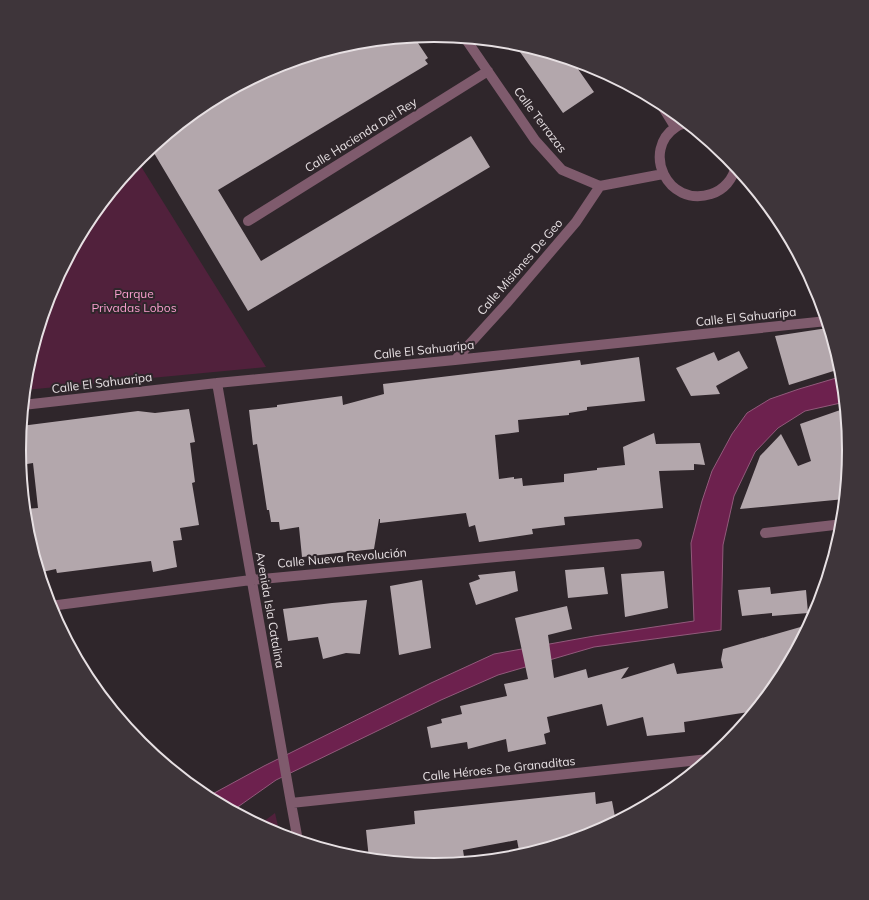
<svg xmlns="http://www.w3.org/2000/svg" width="869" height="900" viewBox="0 0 869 900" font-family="Mulish,sans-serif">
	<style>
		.green { fill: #51213c }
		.water { fill: #6d214e; stroke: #925a7b }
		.building { fill: #b3a7ac }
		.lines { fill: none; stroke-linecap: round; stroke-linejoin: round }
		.minor { stroke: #7f5b6d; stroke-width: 10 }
		.labels { text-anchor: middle; stroke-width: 4; stroke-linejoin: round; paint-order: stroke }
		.street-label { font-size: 12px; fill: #e7e0e3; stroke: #2f262b }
		.park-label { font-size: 12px; fill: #f89fce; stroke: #2f262b }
		.rim { fill: none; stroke: #e7e0e3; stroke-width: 2 }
	</style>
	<rect width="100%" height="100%" fill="#2f262b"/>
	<path class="green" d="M137 160 266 367 25 390 27 369 51 291 89 219Z
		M275 813 280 835 259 825Z"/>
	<path class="water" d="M843 376 845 402 805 411 778 428 755 452 734 496 723 545 721 630 594 647 498 675 441 700 276 780 232 811 207 797 264 766 431 683 494 654 594 636 694 621 691 543 702 501 712 471 732 434 747 413 770 399 799 389Z"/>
	<path class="building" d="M414 37 428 58 425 60 428 64 218 190 261 261 471 136 490 167 248 311 151 148 173 129 284 64 354 42 392 39 394 41 399 38Z
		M513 42 571 59 594 92 563 113Z
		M821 329H830L839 358H837L840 369 789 385 775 336Z
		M739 351 748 368 716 386 720 394 691 396 676 368 714 352 718 361Z
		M639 357 645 401 587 407V410L569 413V415L518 420 519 432 495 435 499 479 514 477V479L522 478 523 486 564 482V474L597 470V468L625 465 623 447 654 433 656 444 700 443 705 465 694 464V470L659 471 663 508 564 517 565 525 532 529 533 534 479 542 475 525 469 527 466 513 380 523V519H379L374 549 302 557 299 527 280 530 279 522H271L269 510H267L257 444 253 445 249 410 277 407V405L342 396 343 405 384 394 383 384 565 362 580 360 581 365Z
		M846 408 850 450 845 499 740 509 760 456 781 434 798 466 811 461 800 424Z
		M189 409 195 442 190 443 195 482 192 483 199 525 180 528 182 540 173 541 177 567 153 572 151 561 57 573 56 569 42 572V569H38L27 531 25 509 38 508 33 463 21 465 19 450 21 426 138 411 155 413Z
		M604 567 608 594 568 598 565 570Z
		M515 571 518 591 476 605 469 583 480 579 478 575Z
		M664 571 668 608 625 617 621 574Z
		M422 580 431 648 399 655 390 586Z
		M770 587 771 594 806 590 808 613 772 616V613L742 616 738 590Z
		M367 600 360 654 346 653 323 659 318 637 288 641 283 609 332 603Z
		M567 606 572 629 548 635 554 678 586 669 588 678 629 667 621 679 674 663 677 674 723 668 721 660 723 649 811 624 780 681 755 711 684 722 685 732 647 736 643 717 607 726 602 704 547 717 550 732 544 734 546 744 508 752 506 739 468 749 467 742 431 748 427 727 442 723 441 719 462 714 460 706 507 696 504 684 528 679 515 618Z
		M595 792 596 804 612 801 616 822 593 834 520 856 517 840 463 850 465 863 434 866 369 859 366 830 415 824 414 811Z"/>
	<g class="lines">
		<path class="minor" d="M465 38 535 140 562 170 600 186 663 174
			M659 101 675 127
			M687 122C683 124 679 125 676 127 641 150 667 208 711 194 724 190 733 179 736 166
			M248 221 488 71
			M455 360 506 304 576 222 600 186
			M217 383 291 803 298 841
			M23 405 217 383 455 360 827 321
			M765 533 843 524
			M50 606 251 580 637 544
			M291 803 709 759"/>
	</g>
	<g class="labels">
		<g class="street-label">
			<text transform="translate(540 120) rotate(53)" y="4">Calle Terrazas</text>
			<text transform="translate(361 135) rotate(-32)" y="4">Calle Hacienda Del Rey</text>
			<text transform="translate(520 267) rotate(-49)" y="4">Calle Misiones De Geo</text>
			<text transform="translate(746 317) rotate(-6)" y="4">Calle El Sahuaripa</text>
			<text transform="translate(424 350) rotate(-6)" y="4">Calle El Sahuaripa</text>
			<text transform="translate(102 383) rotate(-7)" y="4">Calle El Sahuaripa</text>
			<text transform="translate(342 558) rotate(-5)" y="4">Calle Nueva Revolución</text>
			<text transform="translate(270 610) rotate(80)" y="4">Avenida Isla Catalina</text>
			<text transform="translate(499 769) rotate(-6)" y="4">Calle Héroes De Granaditas</text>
		</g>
		<g class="park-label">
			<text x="134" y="298">Parque<tspan x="134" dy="14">Privadas Lobos</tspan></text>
		</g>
	</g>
	<path d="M0 0H869V900H0ZM26 450a408 408 0 1 1 816 0a408 408 0 1 1-816 0Z" fill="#3e353a" fill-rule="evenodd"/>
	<path class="rim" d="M26 450a408 408 0 1 1 816 0a408 408 0 1 1-816 0Z"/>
</svg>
